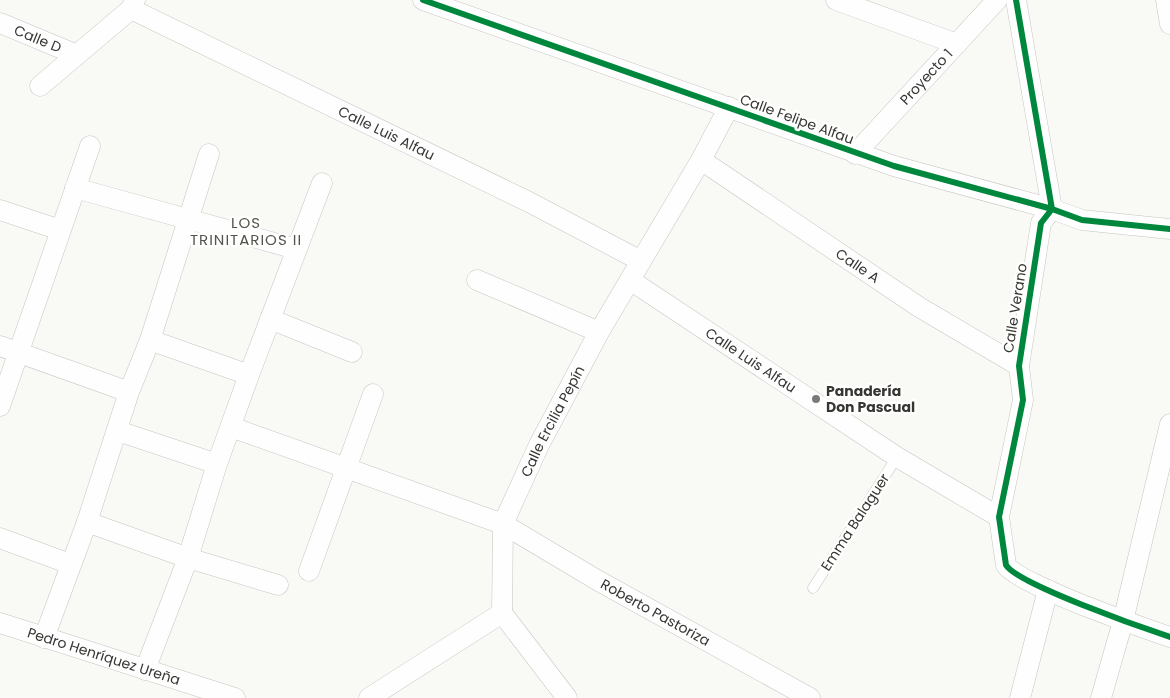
<svg xmlns="http://www.w3.org/2000/svg" width="1170" height="698" viewBox="0 0 1170 698" font-family="Poppins,sans-serif">
	<style>
		.lines { fill: none; stroke-linecap: round; stroke-linejoin: round }
		.service-casing { stroke: #c5c5c2; stroke-width: 11 }
		.minor-casing { stroke: #c5c5c2; stroke-width: 21 }
		.service { stroke: #fefefe; stroke-width: 10 }
		.minor { stroke: #fefefe; stroke-width: 20 }
		.cycleway-casing { stroke: #fffffe; stroke-width: 9 }
		.cycleway { stroke: #00873e; stroke-width: 6 }
		.poi-dot { fill: #7a7a77; stroke: #fffffe; stroke-width: 2 }
		.labels { text-anchor: middle; stroke-width: 5; stroke-linejoin: round; paint-order: stroke }
		.street-label { font-size: 14px; fill: #363633; stroke: #fffffe }
		.poi-label { font-size: 14px; font-weight: bold; fill: #363633; stroke: #fffffe; text-anchor: start }
		.neighbourhood-label { font-size: 15px; letter-spacing: 1px; fill: #54544e; stroke: #fffffe }
	</style>
	<rect width="100%" height="100%" fill="#f9f9f5"/>
	<g class="lines">
		<defs>
			<path id="service" d="M813 588 897 457"/>
			<g id="minor">
				<path d="M423 0 894 166 1052 209 1082 220 1170 229"/>
				<path d="M836 0 957 44"/>
				<path d="M1016 0 1052 209 1041 223 1019 366 1023 400 999 517 1006 565C1017 584 1143 628 1170 637"/>
				<path d="M1166 0 1170 24"/>
				<path id="s1" d="M131 9 529 202 641 261"/>
				<path id="s2" d="M0 23 77 55"/>
				<path d="M40 86 131 9 135 0"/>
				<path id="s3" d="M855 154 997 0"/>
				<path id="s4" d="M701 160 919 307 1019 366"/>
				<path d="M75 188 296 249"/>
				<path d="M0 210 60 230"/>
				<path d="M477 280 599 332"/>
				<path id="s5" d="M630 280 897 457 999 517"/>
				<path d="M270 319 352 352"/>
				<path d="M150 340 249 375"/>
				<path d="M0 346 129 392"/>
				<path d="M0 406 90 146"/>
				<path id="s6" d="M231 427 503 524 597 580 810 698"/>
				<path d="M118 431 217 464"/>
				<path d="M87 522 188 558 278 585"/>
				<path d="M0 538 70 564"/>
				<path d="M309 571 373 394"/>
				<path d="M502 613 567 698"/>
				<path id="s7" d="M0 623 235 698"/>
				<path d="M44 638 87 522 129 392 150 340 209 154"/>
				<path d="M145 670 188 558 217 464 249 375 322 183"/>
				<path id="s8" d="M369 698 502 613 503 524 539 445 599 332 701 160 729 107"/>
				<path d="M1020 698 1048 590"/>
				<path d="M1101 698 1123 621 1170 424"/>
			</g>
		</defs>
		<use href="#service" class="service-casing"/>
		<use href="#minor" class="minor-casing"/>
		<use href="#service" class="service"/>
		<use href="#minor" class="minor"/>
		<defs>
			<path id="cycleway" d="M423 0 894 166 1052 209 1082 220 1170 229
				M1016 0 1052 209 1041 223 1019 366 1023 400 999 517 1006 565C1017 584 1143 628 1170 637"/>
		</defs>
		<use href="#cycleway" class="cycleway-casing"/>
		<use href="#cycleway" class="cycleway"/>
	</g>
	<circle class="poi-dot" cx="816" cy="399" r="5"/>
	<g class="labels">
		<g class="street-label">
			<text dy="5" stroke="none"><textPath href="#s2" startOffset="41">Calle D</textPath></text>
			<text dy="5" stroke="none"><textPath href="#s3" startOffset="105">Proyecto 1</textPath></text>
			<text transform="translate(797 119) rotate(20)" y="5">Calle Felipe Alfau</text>
			<text dy="5" stroke="none"><textPath href="#s1" startOffset="284">Calle Luis Alfau</textPath></text>
			<text dy="5" stroke="none"><textPath href="#s4" startOffset="189">Calle A</textPath></text>
			<text transform="translate(1015 308) rotate(-81)" y="5">Calle Verano</text>
			<text dy="5" stroke="none"><textPath href="#s5" startOffset="145">Calle Luis Alfau</textPath></text>
			<text dy="5" stroke="none"><textPath href="#s8" startOffset="361">Calle Ercilia Pepín</textPath></text>
			<text transform="translate(855 522) rotate(-57)" y="5">Emma Balaguer</text>
			<text dy="5" stroke="none"><textPath href="#s6" startOffset="465">Roberto Pastoriza</textPath></text>
			<text dy="5" stroke="none"><textPath href="#s7" startOffset="109">Pedro Henríquez Ureña</textPath></text>
		</g>
		<g class="poi-label">
			<text x="826" y="396">Panadería<tspan x="826" dy="16">Don Pascual</tspan></text>
		</g>
		<g class="neighbourhood-label">
			<text x="246" y="228">LOS<tspan x="246" dy="17">TRINITARIOS II</tspan></text>
		</g>
	</g>
</svg>
